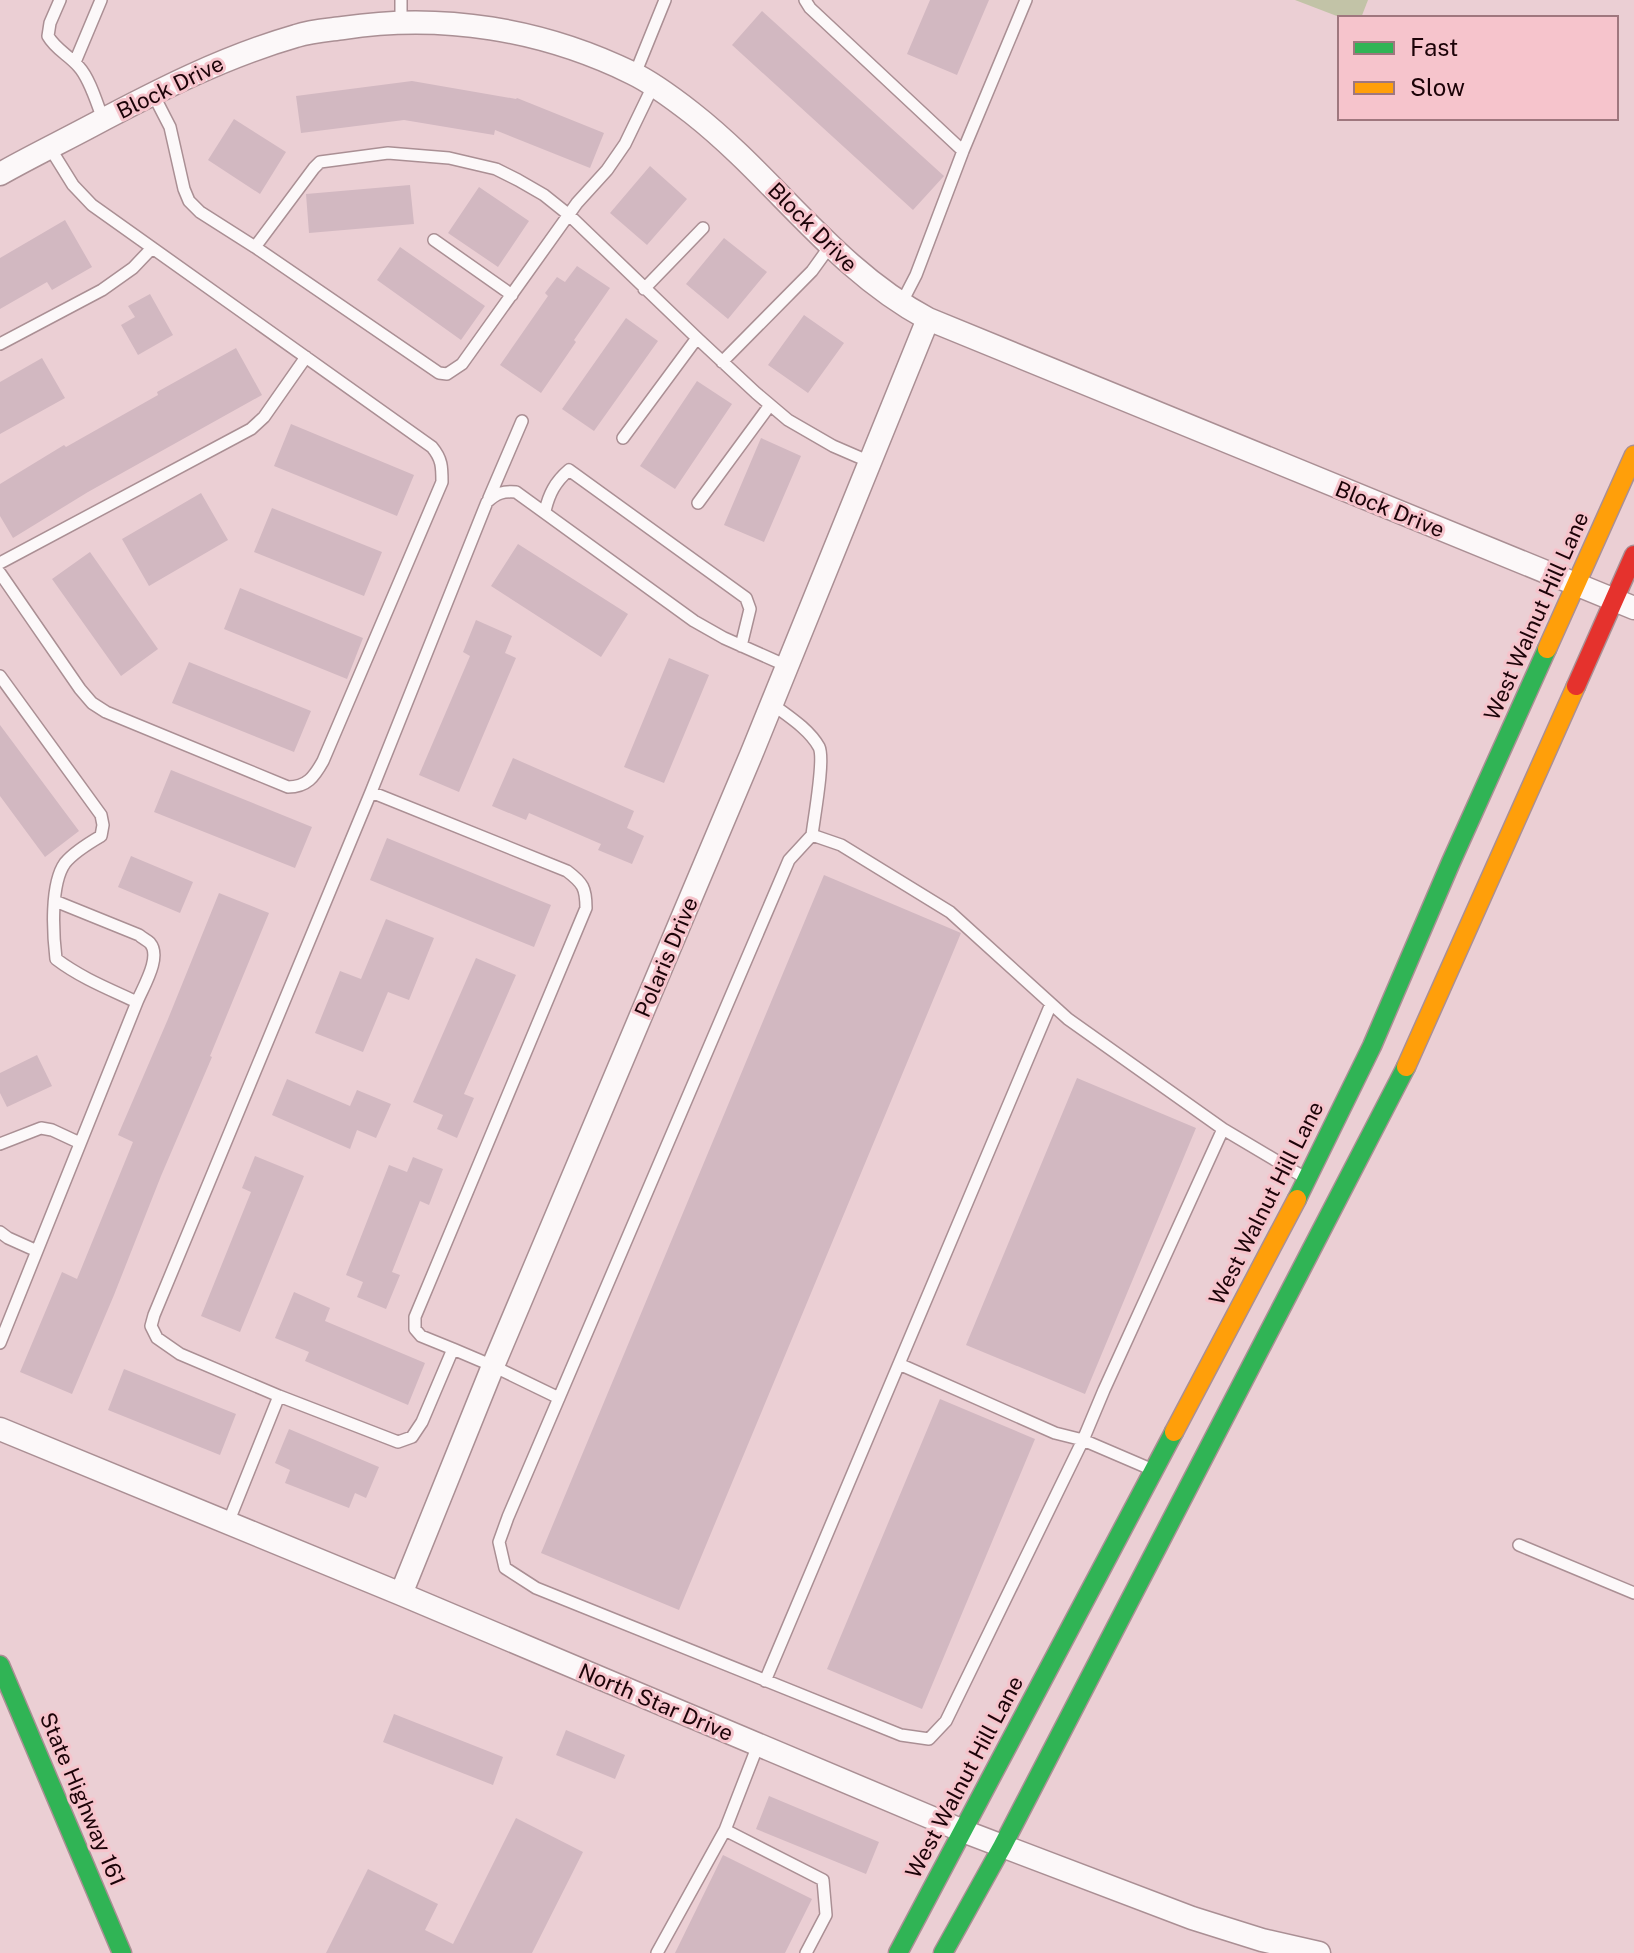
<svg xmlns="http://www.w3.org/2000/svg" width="1634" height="1953" viewBox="0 0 1634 1953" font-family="'Public Sans',sans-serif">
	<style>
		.green { fill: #c2c3a7 }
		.building { fill: #d2b8c1 }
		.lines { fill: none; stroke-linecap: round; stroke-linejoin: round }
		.lane-casing { stroke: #aa8f94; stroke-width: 14 }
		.street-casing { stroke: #aa8f94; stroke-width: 25 }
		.fast-casing { stroke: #aa8f94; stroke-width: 21 }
		.slow-casing { stroke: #aa8f94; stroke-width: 21 }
		.jam-casing { stroke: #aa8f94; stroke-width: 21 }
		.lane { stroke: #fcf8f9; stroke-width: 11 }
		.street { stroke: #fcf8f9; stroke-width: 22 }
		.fast { stroke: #30b455; stroke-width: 18 }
		.slow { stroke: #ff9f0a; stroke-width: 18 }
		.jam { stroke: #e5322d; stroke-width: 18 }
		.labels { text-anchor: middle; stroke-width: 6; stroke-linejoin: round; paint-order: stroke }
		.street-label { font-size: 22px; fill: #1c0308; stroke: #f6c4cc }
	</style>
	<rect width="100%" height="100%" fill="#ebcfd4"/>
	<path class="green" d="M1295 0H1368L1361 18H1342Z"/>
	<path class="building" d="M930 0H989L957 75 907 54Z
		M762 11 944 176 913 210 732 45Z
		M412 81 516 99 517 98 604 133 590 168 495 130 494 135 404 120 301 133 296 96Z
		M234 119 286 152 260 194 208 160Z
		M650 166 687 199 647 245 610 213Z
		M410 185 414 224 309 233 306 194Z
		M479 187 529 221 498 267 448 233Z
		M65 220 92 267 52 290 47 282 0 309V258Z
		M724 238 767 272 728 319 686 284Z
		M400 247 485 306 461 340 377 280Z
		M577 266 610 288 574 340 576 342 541 393 500 365 548 296 545 293 557 277 565 282Z
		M150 294 173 335 138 355 121 325 135 317 128 306Z
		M804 315 844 343 808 393 768 365Z
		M626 318 658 341 594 431 562 409Z
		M236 348 262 395 88 492 13 538 0 516V484L64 445 66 447 158 395 157 392Z
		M42 358 65 398 0 434V382Z
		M697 381 732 404 675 489 640 466Z
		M291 424 414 475 397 516 274 466Z
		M761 438 801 456 764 542 724 525Z
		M201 493 228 540 149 586 122 539Z
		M272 508 382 552 364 596 254 552Z
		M518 544 628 614 601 657 491 586Z
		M90 552 158 649 121 676 52 579Z
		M240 588 363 638 347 679 224 629Z
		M476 620 512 636 505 653 516 658 459 792 419 775 470 656 463 652Z
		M669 658 709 675 664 783 624 767Z
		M189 662 311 711 294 752 172 703Z
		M0 725 79 831 45 857 0 796Z
		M513 758 634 811 627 828 644 836 632 864 598 850 601 844 529 813 526 820 492 806Z
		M171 770 312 827 295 868 154 812Z
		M387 838 551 905 534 947 370 880Z
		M131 856 193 882 180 913 118 887Z
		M824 875 961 933 679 1610 541 1553Z
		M219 893 269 913 210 1056 212 1057 161 1176 114 1295 72 1394 20 1372 62 1272 77 1279 133 1142 118 1135 168 1019Z
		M386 919 434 938 409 1000 388 992 363 1052 315 1033 340 971 361 979Z
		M476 958 516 975 464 1094 474 1098 457 1138 437 1129 443 1115 413 1102Z
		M37 1055 52 1086 7 1107 0 1093V1073Z
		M1077 1078 1196 1128 1085 1394 966 1345Z
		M287 1079 350 1106 357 1090 391 1104 376 1138 357 1130 350 1149 272 1115Z
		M255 1156 304 1176 240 1332 201 1316 251 1192 242 1188Z
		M413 1157 443 1169 429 1205 420 1201 392 1272 400 1275 386 1309 357 1297 363 1282 346 1275 389 1165 407 1172Z
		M294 1292 330 1308 325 1321 425 1363 408 1405 305 1361 309 1352 275 1338Z
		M124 1369 236 1414 220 1455 108 1410Z
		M940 1399 1035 1439 922 1709 827 1669Z
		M289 1429 379 1467 366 1498 355 1493 349 1508 285 1483 290 1470 275 1463Z
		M394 1714 503 1757 493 1785 383 1742Z
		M566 1730 625 1755 615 1779 556 1755Z
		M769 1796 879 1842 866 1874 756 1829Z
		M516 1818 583 1852 532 1953H326L368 1869 438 1904 425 1930 453 1944Z
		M723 1855 812 1899 785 1953H675Z"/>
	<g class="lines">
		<defs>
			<path id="lane" d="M60 0 50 23 48 36C56 50 69 55 79 67 90 79 97 104 103 119
				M401 0V21
				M805 0 810 8 963 151
				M75 62 101 0
				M635 74 665 0
				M153 94 170 127 184 189 189 201 200 212 255 247 439 373 447 374 462 364 577 203 607 170 625 144 653 86
				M434 240 512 295
				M255 247 314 168 320 162 388 153 449 158 496 169 518 180 544 195 569 215 697 338 756 393 788 420 833 446 870 462
				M644 289 703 228
				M901 304 916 275 963 151 1026 0
				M0 344 102 290 133 268 152 248
				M722 362 812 271 830 246
				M623 438 697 338
				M489 498 522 421
				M698 503 770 405
				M545 511C549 494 555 482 569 470L746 598 750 609 741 646
				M0 563 251 429 264 417 306 357
				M0 573 80 689 92 703 106 712 288 787C307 787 314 777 323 761L442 482C442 467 442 459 432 447L92 205 73 185 50 148
				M0 676 101 815 103 825 101 836C89 843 74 852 65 863 50 884 53 934 56 959 81 978 109 989 137 1002L0 1343
				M772 704C788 716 809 729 819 747 825 759 814 818 812 835
				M371 792 567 871C583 883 586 888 586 908L415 1317V1329L421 1336 453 1349
				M55 901 139 935C142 938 147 940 150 943 162 957 143 987 137 1002
				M1223 1129 1104 1390 1083 1440 946 1721 929 1739 901 1735 536 1588 505 1568 499 1542 508 1517 789 860 812 835 841 845 950 912 1068 1019 1223 1129 1307 1179
				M0 1144 41 1128 52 1130 80 1143
				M0 1232 8 1238 37 1251
				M899 1364 1055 1433 1083 1440 1153 1470
				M559 1398 493 1366 453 1349 422 1422 412 1437 398 1442 279 1396 180 1354 157 1338 151 1326 154 1315 371 792 487 502C497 493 503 491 516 492L694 621 724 638 787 666
				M228 1523 279 1396
				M1519 1545 1634 1593
				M765 1681 1051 1004
				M725 1830 758 1745
				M657 1953 725 1830 823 1880 826 1915 806 1953"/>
			<path id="street" d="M0 174C30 157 61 142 91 126 157 91 223 57 296 36 311 31 328 30 343 28 442 13 542 29 632 73 653 83 674 99 692 113 776 179 833 268 928 319L1634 608
				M0 1429 401 1594 963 1831 1192 1918 1262 1940 1319 1953
				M401 1594 493 1366 751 755 928 319"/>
			<path id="fast" d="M1297 1199 1372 1046 1451 862 1547 649
				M0 1665 122 1953
				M898 1953 1174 1432
				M943 1953 1002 1847 1406 1067"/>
			<path id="slow" d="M1547 649 1634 455
				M1406 1067 1576 686
				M1174 1432 1297 1199"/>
			<path id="jam" d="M1576 686 1634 555"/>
		</defs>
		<use href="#lane" class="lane-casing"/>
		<use href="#street" class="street-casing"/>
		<use href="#fast" class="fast-casing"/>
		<use href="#slow" class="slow-casing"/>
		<use href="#jam" class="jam-casing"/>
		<use href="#lane" class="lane"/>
		<use href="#street" class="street"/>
		<use href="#fast" class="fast"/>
		<use href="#slow" class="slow"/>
		<use href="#jam" class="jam"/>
	</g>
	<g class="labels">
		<g class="street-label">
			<text transform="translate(170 87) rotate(-26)" y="8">Block Drive</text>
			<text transform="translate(813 227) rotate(45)" y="8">Block Drive</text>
			<text transform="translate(1390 509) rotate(22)" y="8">Block Drive</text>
			<text transform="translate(1536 616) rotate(-66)" y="8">West Walnut Hill Lane</text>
			<text transform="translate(666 957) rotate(-67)" y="8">Polaris Drive</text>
			<text transform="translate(1266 1203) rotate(-63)" y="8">West Walnut Hill Lane</text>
			<text transform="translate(656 1702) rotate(23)" y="8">North Star Drive</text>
			<text transform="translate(964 1777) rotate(-62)" y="8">West Walnut Hill Lane</text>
			<text transform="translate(83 1799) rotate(67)" y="8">State Highway 161</text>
		</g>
	</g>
	<rect x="1338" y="16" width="280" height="104" fill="#f6c4cc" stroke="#9f777e" stroke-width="2"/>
	<rect x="1354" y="42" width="40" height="12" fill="#30b455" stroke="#9f777e" stroke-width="2"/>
	<text x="1410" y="56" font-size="24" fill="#1c0308">Fast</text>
	<rect x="1354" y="82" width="40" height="12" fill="#ff9f0a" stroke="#9f777e" stroke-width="2"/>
	<text x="1410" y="96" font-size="24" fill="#1c0308">Slow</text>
</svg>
